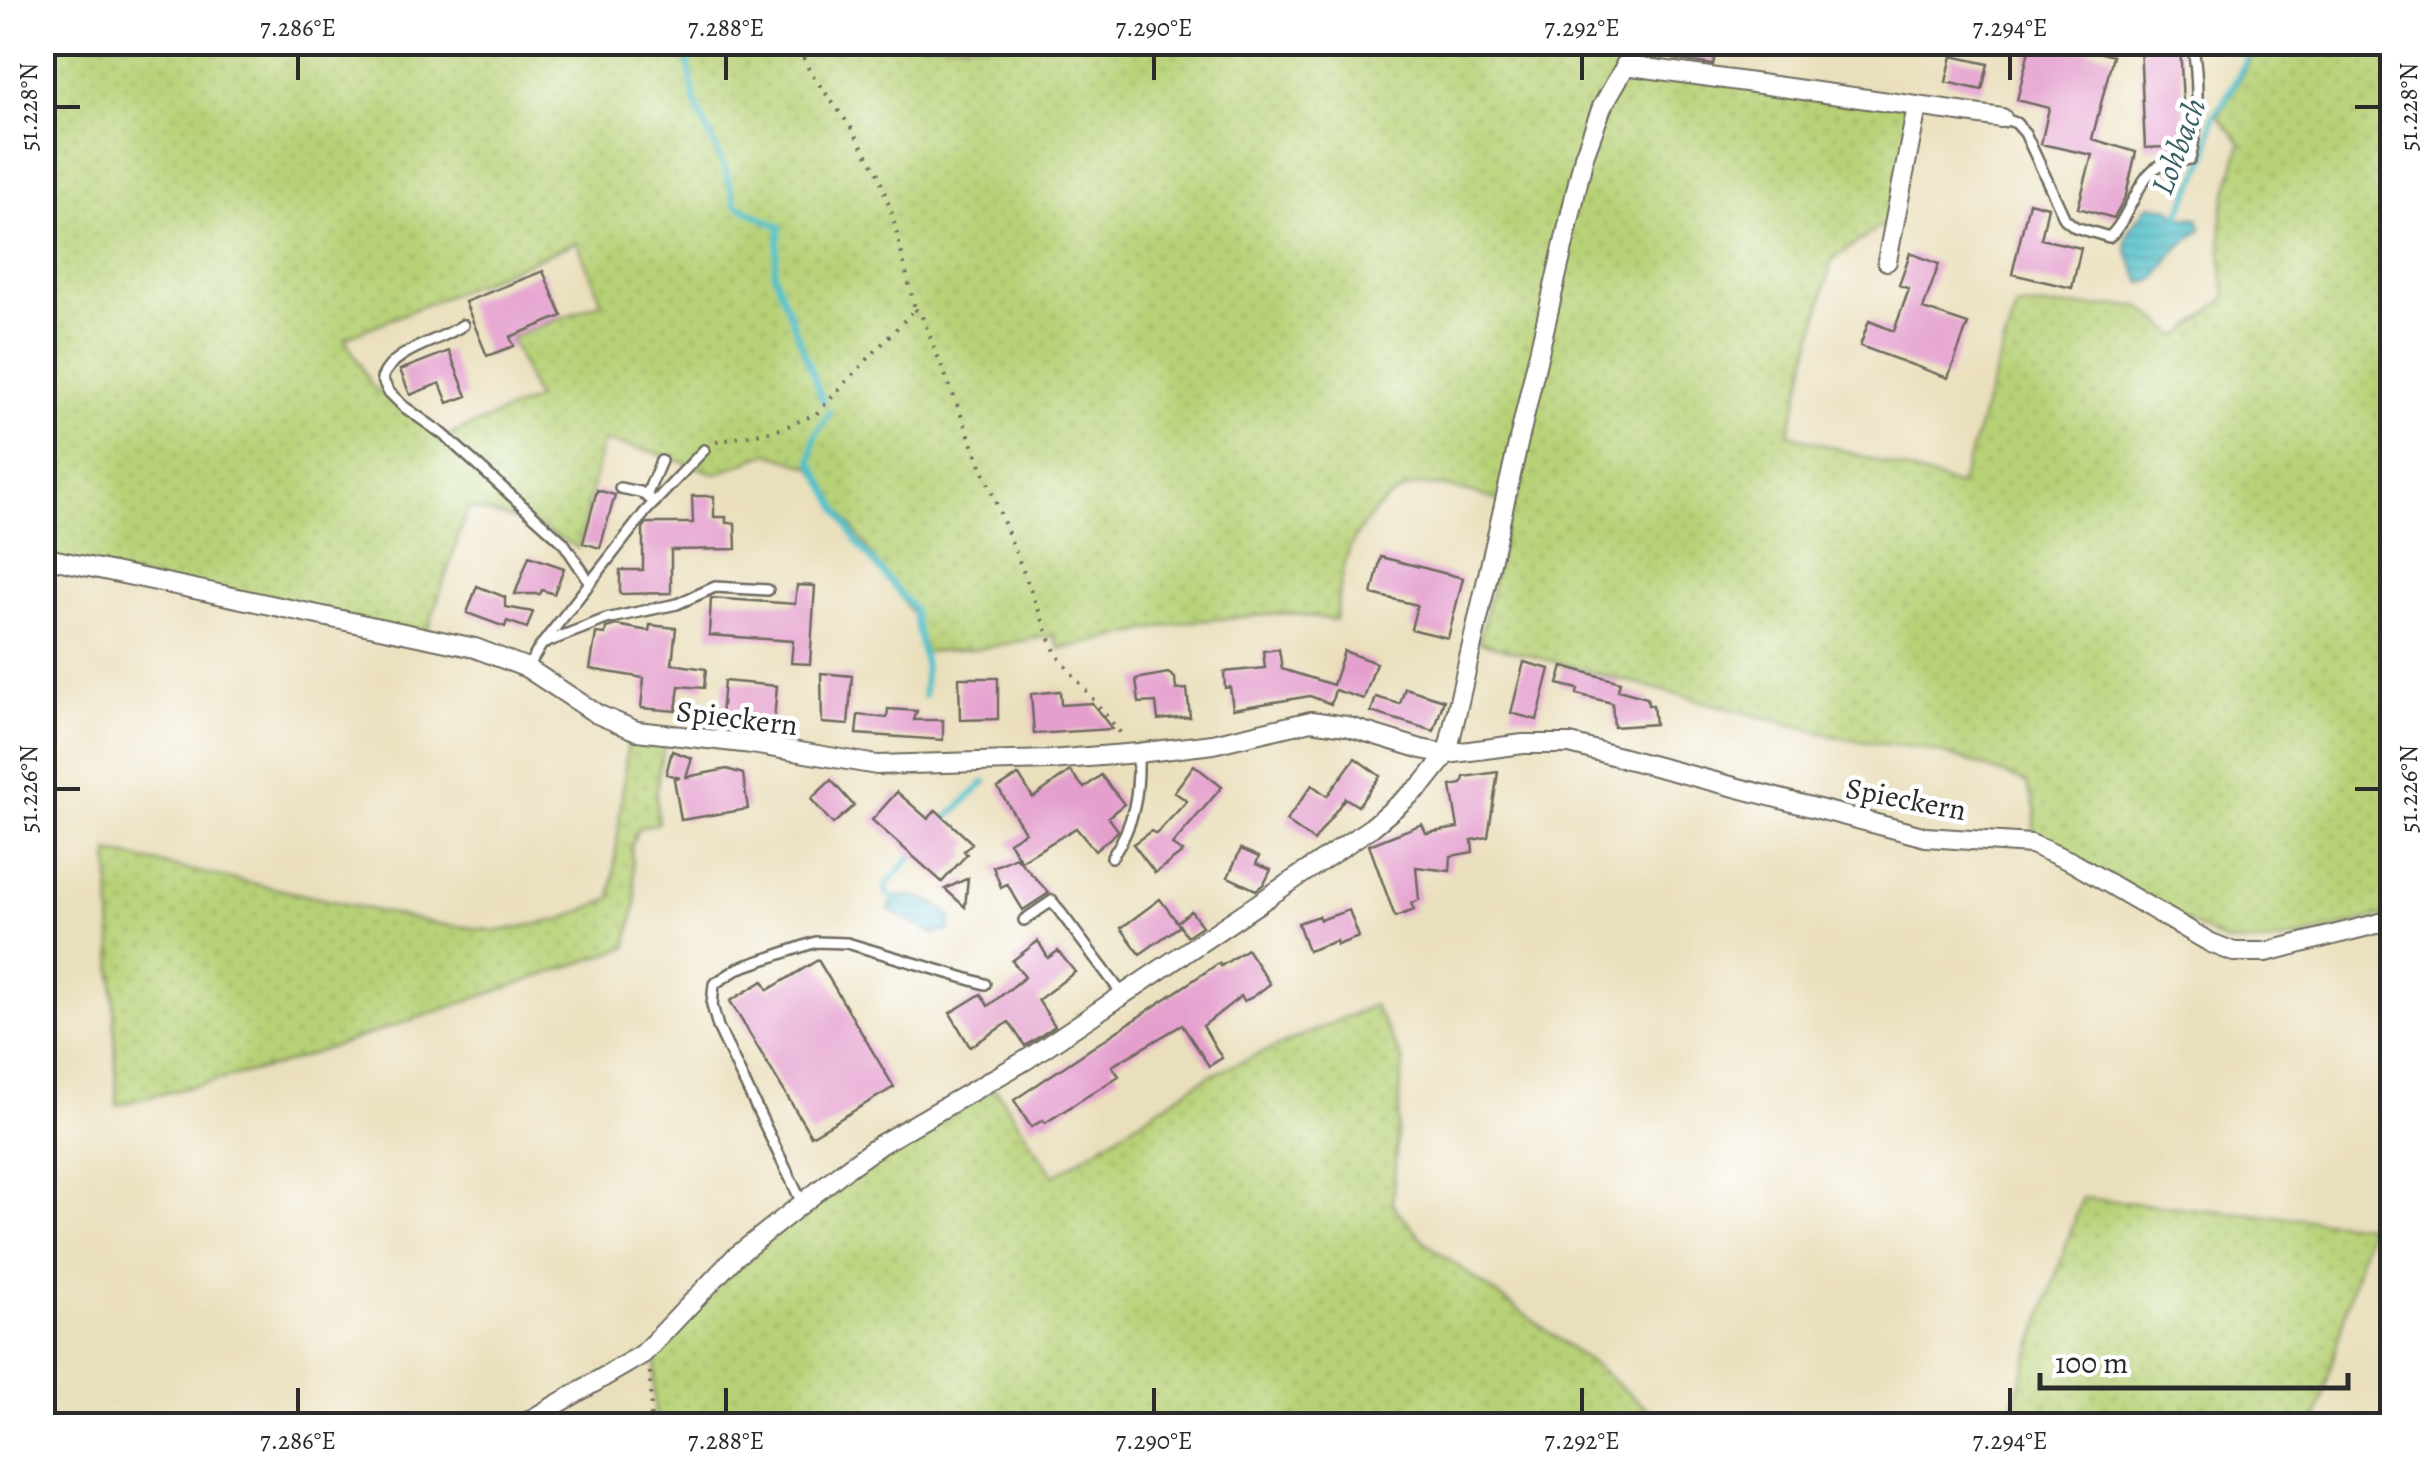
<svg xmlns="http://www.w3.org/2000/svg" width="2435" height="1468" viewBox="0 0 2435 1468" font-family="Alegreya,serif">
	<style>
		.grass { fill: url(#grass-dots); stroke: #727e51; stroke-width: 2.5; fill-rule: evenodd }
		.water { fill: url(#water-rules); stroke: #3e767a; stroke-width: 2.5 }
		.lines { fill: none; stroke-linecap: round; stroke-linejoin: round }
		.stream { stroke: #52c0ca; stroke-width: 6 }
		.building { fill: #e49fcd }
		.lane-casing { stroke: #6e6a5e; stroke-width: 14 }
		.street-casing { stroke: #6e6a5e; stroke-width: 22 }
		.path { stroke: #6e6a5e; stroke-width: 4; stroke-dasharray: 2.5 8; stroke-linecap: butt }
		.lane { stroke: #fff; stroke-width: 9 }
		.street { stroke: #fff; stroke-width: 18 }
		.ticks { fill: none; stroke: #2b2b2b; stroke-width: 4 }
		.labels { text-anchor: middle; stroke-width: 9; stroke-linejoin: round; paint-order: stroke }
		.street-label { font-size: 30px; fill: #2b2b2b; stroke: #fff }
		.water-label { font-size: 32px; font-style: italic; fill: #395f63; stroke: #fff }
		.neatline { fill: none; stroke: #2b2b2b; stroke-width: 4 }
		.ticks-label { font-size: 25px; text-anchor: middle; fill: #2b2b2b }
	</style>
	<defs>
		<pattern id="grass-dots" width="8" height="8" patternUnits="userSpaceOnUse" patternTransform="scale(2.5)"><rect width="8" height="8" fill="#b8d177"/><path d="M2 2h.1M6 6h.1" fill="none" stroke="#9eb467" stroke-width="1.8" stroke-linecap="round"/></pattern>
		<pattern id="water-rules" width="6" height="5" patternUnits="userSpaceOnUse" patternTransform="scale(2.5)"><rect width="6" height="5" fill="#52c0ca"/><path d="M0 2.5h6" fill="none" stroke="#449ca4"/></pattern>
	</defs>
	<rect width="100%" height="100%" fill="#fff"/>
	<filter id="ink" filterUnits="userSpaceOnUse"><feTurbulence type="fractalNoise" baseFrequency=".01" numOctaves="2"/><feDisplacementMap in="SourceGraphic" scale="20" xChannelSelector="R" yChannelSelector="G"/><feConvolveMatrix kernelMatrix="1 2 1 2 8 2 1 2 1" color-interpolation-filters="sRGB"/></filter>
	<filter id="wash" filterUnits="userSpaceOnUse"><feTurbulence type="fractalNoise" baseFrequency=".0048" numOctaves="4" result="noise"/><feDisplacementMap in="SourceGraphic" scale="40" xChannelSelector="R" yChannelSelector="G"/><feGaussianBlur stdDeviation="2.25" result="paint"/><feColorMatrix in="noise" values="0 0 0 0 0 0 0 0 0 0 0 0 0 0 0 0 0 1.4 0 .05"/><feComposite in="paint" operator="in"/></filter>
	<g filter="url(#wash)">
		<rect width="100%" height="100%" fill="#eadfbc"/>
		<path class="grass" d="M1609 42 1613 54 1625 65 1917 107 1886 223 1832 260 1789 434 1960 486 2016 307 2140 306 2179 337 2226 298 2221 250 2222 210 2241 143 2218 116 2260 43H2392V913C2339 926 2281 949 2226 942L2032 839 2036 811 2026 782 1959 758 1919 748 1849 740 1479 642 1511 504C1484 497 1454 486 1427 485 1396 484 1365 517 1352 544 1341 566 1340 597 1335 620L1289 613 1185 622 1060 649 1053 635 979 649 921 652 912 614 811 467 768 453 716 474 654 452 603 441 578 548 533 524 468 508 426 636 43 557V43ZM577 242 602 302 511 338 536 399 442 438 372 386 345 338Z
			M628 740 665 745C657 772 655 794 658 823L638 828 631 847 636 903 627 947 276 1066 117 1105 109 852 437 924 500 931 563 919 611 898Z
			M1374 1005 1403 1061 1392 1204 1426 1243 1582 1356 1668 1425 655 1426C655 1402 650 1371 661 1350 677 1320 707 1293 732 1271 813 1199 903 1144 995 1088L1054 1176 1208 1076Z
			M2082 1198 2369 1225 2315 1425H2006Z"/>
		<path class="water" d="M2149 205 2171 208 2178 217 2198 218 2201 230 2178 248 2155 280 2142 283C2121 241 2118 242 2149 205Z
			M900 896C921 895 939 902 952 918L949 931 933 934 889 911 893 899Z"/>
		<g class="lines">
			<path class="stream" d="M685 42 695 102 726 172 736 205 780 227 774 274 823 401
				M2178 217 2207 155 2213 115 2223 104 2256 42
				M830 412 815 436 811 461 856 541 913 609 925 665 924 696
				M943 822 985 782
				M893 899 887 893 886 886 917 850"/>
		</g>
		<g id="blocks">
			<path class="building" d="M1679 42H1718L1713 65 1675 59Z
				M2031 42H2061L2113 56 2092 139 2136 152 2126 195 2114 218 2078 208 2092 155 2041 144 2049 108 2017 100Z
				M2180 43 2185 146 2145 148 2140 45Z
				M1952 56 1988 64 1982 90 1946 82Z
				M2029 202 2048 207 2041 239 2081 248 2072 288 2012 274Z
				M1910 253 1939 264 1923 309 1968 324 1948 378 1860 346 1869 321 1894 331 1909 289 1899 285Z
				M543 271 562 316 510 337 514 346 487 356 465 302Z
				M449 351 467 396 448 403 440 383 410 395 400 370Z
				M597 490 615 495 600 548 583 543Z
				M692 496H714V517H726V523H735L736 549 671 550V593L620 594V570H643V528L647 523H693Z
				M529 556 564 568 554 594 542 590 540 594H515Z
				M1381 557 1463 578 1448 638 1411 629 1417 605 1372 594Z
				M797 585 815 586 810 664 791 663 793 641 709 635 711 598 795 604Z
				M477 586 505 597V607L533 612 527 628 507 621 505 627 467 613Z
				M616 625 649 631 650 625 676 628 672 664 706 669 704 688 679 686 676 711 641 708 644 678 590 669 596 633 605 634 606 628Z
				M1279 649 1282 669 1333 685 1344 651 1376 663 1364 699 1335 690 1331 704 1310 696 1233 709 1230 687 1225 688 1224 672 1265 668 1263 651Z
				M1524 662 1550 669 1537 720 1511 713Z
				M1563 666 1620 682 1618 690 1647 698 1648 705H1653L1655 724 1614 727 1612 703 1577 694 1578 689 1558 684Z
				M821 673 852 676 848 725 822 723Z
				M1168 673 1175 678 1176 690 1187 689 1190 717 1158 720 1156 702 1139 703 1136 679Z
				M959 678H998V719L960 720Z
				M724 681 777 686 774 721 721 717Z
				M1405 688 1444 700 1434 731 1371 712 1376 697 1400 704Z
				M1060 691 1061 705 1092 703 1112 729 1034 734 1031 694Z
				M888 709 917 711 914 720H943V740L856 734 858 715 887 718Z
				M672 751 692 758 686 777 727 769 743 774 748 809 681 820 674 779 680 778 666 774Z
				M1355 758 1380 776 1358 806 1345 798 1314 841 1286 821 1312 785 1327 796Z
				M1194 765 1222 787 1172 845 1183 852 1155 873 1133 844 1151 831 1156 834 1187 801 1174 792Z
				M1070 771 1084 788 1101 775 1124 804 1108 817 1118 830 1116 833 1095 851 1076 828 1021 861 1009 842 1025 832 998 788 1019 775 1033 798Z
				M1498 772 1488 837 1472 840 1473 852 1451 856 1450 871 1416 867 1419 900 1411 903 1414 910 1395 917 1369 845 1422 824 1426 833 1458 828 1451 786 1462 784 1464 777Z
				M831 780 854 806 833 824 811 799Z
				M897 792 928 819 936 810 972 843 964 851 967 854 942 882 872 820Z
				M1241 849 1259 857 1256 864 1271 870 1264 884 1256 890 1228 877Z
				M1016 857 1049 893 1023 910 1007 884 1001 887 993 867Z
				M968 878 965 907 945 889Z
				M1160 899 1180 926 1140 954 1121 928Z
				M1349 910 1359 937 1337 945 1336 941 1308 951 1298 923 1318 916 1320 920Z
				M1191 911 1202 926 1187 936 1177 922Z
				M1038 941 1048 958 1058 951 1075 972 1038 1000 1055 1026 1025 1046 1009 1022 970 1047 950 1013 981 994 988 1006 1025 977 1012 961Z
				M1247 949 1270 984 1253 997 1244 1001 1241 996 1203 1026 1222 1058 1209 1066 1182 1025 1112 1066 1119 1076 1045 1123 1043 1120 1031 1127 1014 1100 1219 963 1221 966Z
				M818 960 894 1087 811 1136 730 1001 763 981 768 990Z"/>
		</g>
	</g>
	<g filter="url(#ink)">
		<use href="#blocks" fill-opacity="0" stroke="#6e6a5e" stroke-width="2.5"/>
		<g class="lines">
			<defs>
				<path id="lane" d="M2002 118 2016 123 2025 133 2065 219 2075 227 2109 237C2129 220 2138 176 2159 166 2168 162 2181 161 2190 159 2199 125 2199 77 2192 42
					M463 325C437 343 395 348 382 378L388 391 403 406 444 435 563 542 589 581
					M620 488 640 492 655 502
					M646 496 661 461
					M543 643 646 511 704 450
					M527 668 542 644 606 619 677 604 715 587 768 590
					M1112 857C1135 824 1139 792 1138 753
					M1024 920 1052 901 1123 995
					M802 1203 718 1027 712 1005 714 984 739 968 816 942 847 943 985 984"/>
				<path id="street" d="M1625 65 2002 118
					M1887 261 1917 107
					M42 557 475 648 527 668 597 714 637 731 752 744 877 765 1050 760 1138 753 1213 744 1311 721 1346 726 1421 749 1447 754 1523 744H1570L1926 837 2031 844 2072 862 2211 943 2234 952H2266L2392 920
					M520 1426 643 1354 735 1257 842 1172 881 1144 1026 1060 1372 827 1424 783 1447 754 1584 156 1602 107 1639 42"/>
			</defs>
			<use href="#lane" class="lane-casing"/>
			<use href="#street" class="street-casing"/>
			<path class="path" d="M915 309 921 314 1056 654 1123 736
				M716 442 781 429 816 414 915 309 892 214 877 171 850 126 810 72 796 42
				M650 1372 651 1426"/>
			<use href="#lane" class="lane"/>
			<use href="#street" class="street"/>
		</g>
	</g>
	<path class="ticks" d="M298 55V80M726 55V80M1154 55V80M1582 55V80M2010 55V80M55 107H80M2355 107H2380M55 789H80M2355 789H2380M298 1388V1413M726 1388V1413M1154 1388V1413M1582 1388V1413M2010 1388V1413"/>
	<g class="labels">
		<g class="street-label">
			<text transform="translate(737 718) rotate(7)" y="10">Spieckern</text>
			<text transform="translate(1906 799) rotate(11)" y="10">Spieckern</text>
		</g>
		<g class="water-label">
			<text transform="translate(2178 146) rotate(-69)" y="11">Lohbach</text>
		</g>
	</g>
	<rect width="2435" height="1468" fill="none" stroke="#fff" stroke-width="110"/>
	<path d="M2040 1373v15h308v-15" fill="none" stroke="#2b2b2b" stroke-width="5"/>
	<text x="2055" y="1373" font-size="30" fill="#2b2b2b" stroke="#ffffff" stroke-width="8" paint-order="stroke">100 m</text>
	<rect x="55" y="55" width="2325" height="1358" class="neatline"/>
	<g class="ticks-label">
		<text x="298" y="36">7.286°E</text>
		<text x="726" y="36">7.288°E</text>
		<text x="1154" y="36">7.290°E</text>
		<text x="1582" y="36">7.292°E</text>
		<text x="2010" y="36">7.294°E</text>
		<text transform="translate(28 107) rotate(-90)" y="9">51.228°N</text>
		<text transform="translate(2408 107) rotate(-90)" y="9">51.228°N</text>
		<text transform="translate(28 789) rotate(-90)" y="9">51.226°N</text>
		<text transform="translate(2408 789) rotate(-90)" y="9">51.226°N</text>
		<text x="298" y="1449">7.286°E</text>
		<text x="726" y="1449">7.288°E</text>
		<text x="1154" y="1449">7.290°E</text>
		<text x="1582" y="1449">7.292°E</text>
		<text x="2010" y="1449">7.294°E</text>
	</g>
</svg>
